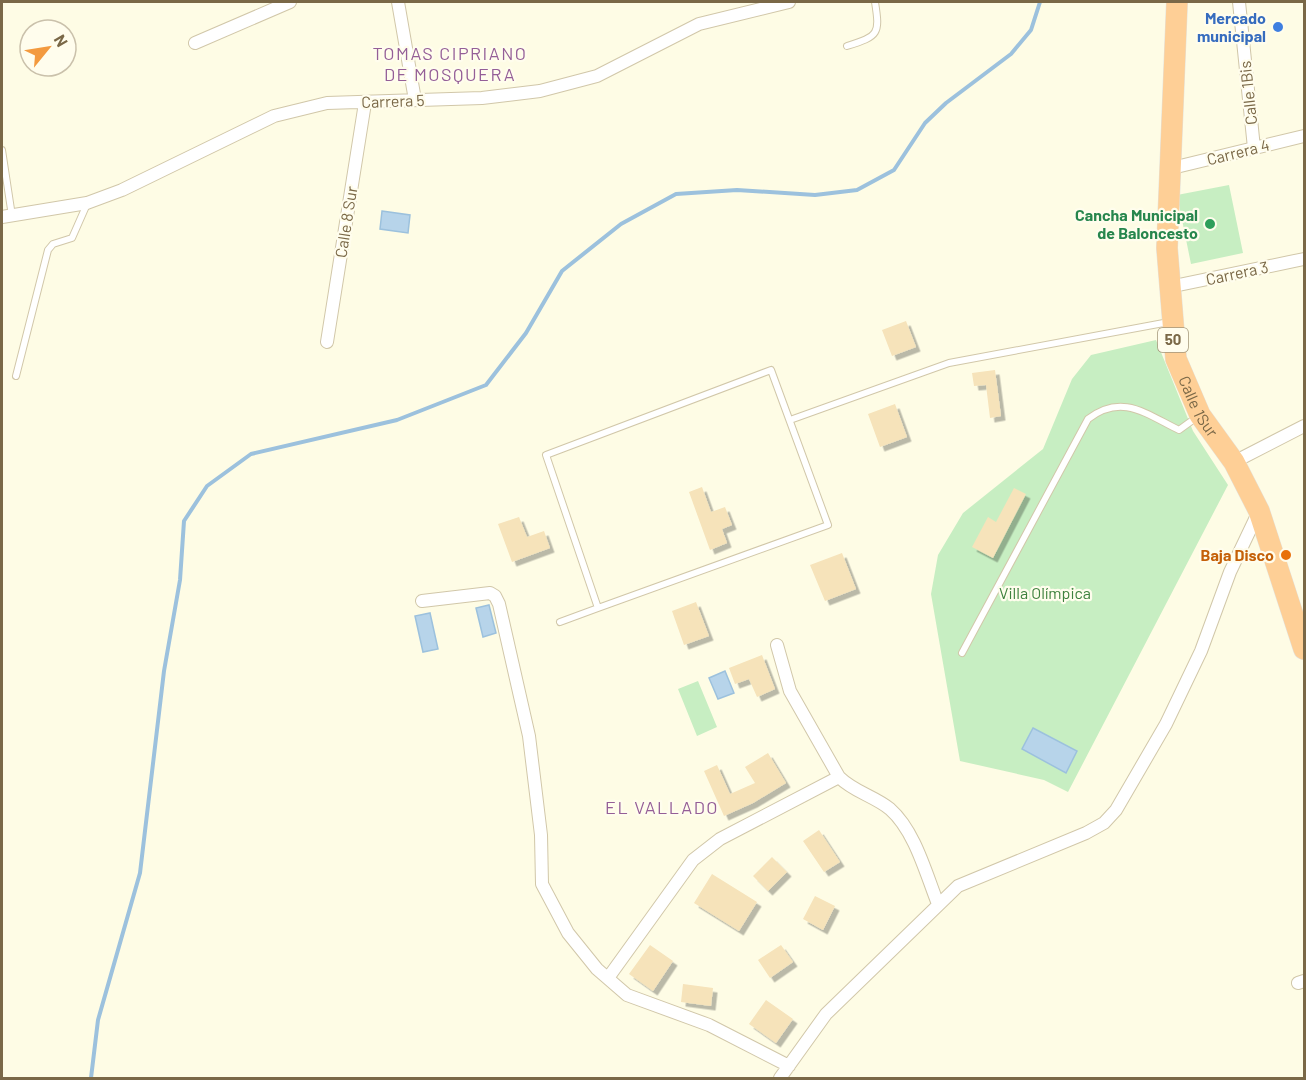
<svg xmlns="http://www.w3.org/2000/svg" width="1306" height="1080" viewBox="0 0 1306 1080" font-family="Barlow,sans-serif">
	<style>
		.green { fill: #c7eec2 }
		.water { fill: #b7d4ea; stroke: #9cc1dd; stroke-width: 1.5 }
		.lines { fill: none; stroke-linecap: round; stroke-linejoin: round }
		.stream { stroke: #9cc1dd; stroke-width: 4 }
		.building { fill: #f6e3ba; filter: url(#shadow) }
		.lane-casing { stroke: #d1c7a9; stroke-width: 8 }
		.street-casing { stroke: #d1c7a9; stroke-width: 14 }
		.highway-casing { stroke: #e4e1da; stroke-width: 22 }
		.lane { stroke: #fff; stroke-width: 6 }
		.street { stroke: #fff; stroke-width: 12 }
		.highway { stroke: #fecf96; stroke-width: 21 }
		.shop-dot { fill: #3f7fe0; stroke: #fffded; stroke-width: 2 }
		.leisure-dot { fill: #2e9e5b; stroke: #fffded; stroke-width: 2 }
		.food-dot { fill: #e8710a; stroke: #fffded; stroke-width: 2 }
		.labels { text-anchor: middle; stroke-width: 4.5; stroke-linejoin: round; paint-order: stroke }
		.shield { fill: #fffded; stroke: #a29579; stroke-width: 1.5 }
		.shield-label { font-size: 15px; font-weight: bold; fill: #7a6847 }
		.shop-label { font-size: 16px; font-weight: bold; fill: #366cbe; stroke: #fffded; text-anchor: end }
		.street-label { font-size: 16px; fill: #7a6847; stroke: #fffded }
		.leisure-label { font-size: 16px; font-weight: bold; fill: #27864d; stroke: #fffded; text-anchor: end }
		.food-label { font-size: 16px; font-weight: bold; fill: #c56008; stroke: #fffded; text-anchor: end }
		.park-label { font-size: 16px; fill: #3f823e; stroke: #fffded }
		.neighbourhood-label { font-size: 18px; letter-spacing: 1.5px; fill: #945e97; stroke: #fffded }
	</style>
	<defs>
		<filter id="shadow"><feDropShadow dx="4.5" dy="4.5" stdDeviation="0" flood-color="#0004"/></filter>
	</defs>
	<rect width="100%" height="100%" fill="#fefce5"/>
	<path class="green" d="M1229 185 1243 253 1191 264 1177 195Z
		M1156 340 1193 431 1228 485 1068 792 1044 780 960 761 931 594 938 555 963 513 1043 449 1072 379 1091 355Z
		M698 681 717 727 697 736 678 689Z"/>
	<path class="water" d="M382 211 410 215 408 233 380 229Z
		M489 605 496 633 483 637 476 608Z
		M430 613 438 649 423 652 415 616Z
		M725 671 734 693 718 699 709 678Z
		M1033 728 1077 751 1066 773 1022 749Z"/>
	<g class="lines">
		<path class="stream" d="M91 1078 98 1020 140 873 164 671 180 580 184 521 207 486 251 454 397 420 486 385 526 333 562 271 621 224 676 194 737 190 815 195 857 190 894 170 925 123 946 103 1011 54 1031 30 1040 2"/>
	</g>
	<path class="building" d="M906 321 916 347 892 356 882 330Z
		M995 370 1001 416 990 418 986 385 974 386 972 373Z
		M895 404 907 437 880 447 868 414Z
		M702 487 711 512 725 507 732 525 722 529 727 543 710 550 689 492Z
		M1014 488 1026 494 993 558 972 547 988 517 996 522Z
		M519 517 527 537 544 531 550 548 512 562 498 524Z
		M842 553 856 589 825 601 810 565Z
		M696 602 709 636 684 645 672 611Z
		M762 655 775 689 757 697 749 679 735 684 729 668Z
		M768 753 786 783 753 803 724 816 704 771 717 765 730 794 755 783 745 767Z
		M819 830 840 862 824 872 803 841Z
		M772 857 787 872 768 891 753 876Z
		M712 874 757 902 739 931 694 903Z
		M815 896 835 906 823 930 803 919Z
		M650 945 673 961 653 991 629 974Z
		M781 945 793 962 770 978 758 960Z
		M683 984 713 988 711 1006 681 1002Z
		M766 1000 793 1019 776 1043 749 1024Z"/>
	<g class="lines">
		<defs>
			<path id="lane" d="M847 46C879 36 880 34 875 2
				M2 150 12 216
				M16 376 48 250 53 244 72 238 87 204
				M790 420 949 363 1169 322
				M560 622 598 608 828 525 771 370 546 455 598 608
				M962 653 1088 419C1122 393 1146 414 1179 430L1197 417"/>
			<path id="street" d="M398 2 415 100
				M1239 2 1254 148
				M195 43 290 2
				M1172 168 1304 136
				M2 217 87 203 122 190 274 116 327 103 482 98 540 91 597 76 699 24 789 2
				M1169 287 1304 259
				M327 342 365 103
				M1234 462 1304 426
				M422 601 490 593 495 596 499 604 529 736 541 835 542 884 568 933 597 969 627 995 709 1025 789 1066
				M777 645 790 691 839 777C854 792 874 796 890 809 915 831 926 874 938 904
				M608 978 693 860 720 839 839 777
				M1298 983 1304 981
				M780 1078 826 1014 958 886 1086 833 1104 823 1116 810 1166 724 1201 651 1230 572 1259 511"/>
			<g id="highway">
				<path id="s1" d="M1177 2 1167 248 1176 359 1200 415 1234 462 1259 511 1304 649"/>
			</g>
		</defs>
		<use href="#lane" class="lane-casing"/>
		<use href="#street" class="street-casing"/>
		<use href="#highway" class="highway-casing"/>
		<use href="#lane" class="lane"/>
		<use href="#street" class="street"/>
		<use href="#highway" class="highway"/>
	</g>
	<circle class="shop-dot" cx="1278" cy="27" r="6"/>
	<circle class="leisure-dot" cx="1210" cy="224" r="6"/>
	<circle class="food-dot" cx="1286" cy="555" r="6"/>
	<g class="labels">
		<rect class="shield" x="1158" y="328" width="30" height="24" rx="4.5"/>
		<g class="shield-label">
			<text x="1173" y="345">50</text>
		</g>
		<g class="shop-label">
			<text x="1266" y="24">Mercado<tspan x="1266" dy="18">municipal</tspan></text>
		</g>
		<g class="street-label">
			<text transform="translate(1248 93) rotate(-96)" y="6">Calle 1Bis</text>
			<text transform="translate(393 101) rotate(-2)" y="6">Carrera 5</text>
			<text transform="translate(1238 152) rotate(-14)" y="6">Carrera 4</text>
			<text transform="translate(346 222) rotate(-81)" y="6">Calle 8 Sur</text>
			<text transform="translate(1237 273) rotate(-12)" y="6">Carrera 3</text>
			<text dy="6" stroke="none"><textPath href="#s1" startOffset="410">Calle 1Sur</textPath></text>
		</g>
		<g class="leisure-label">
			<text x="1198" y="221">Cancha Municipal<tspan x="1198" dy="18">de Baloncesto</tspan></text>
		</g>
		<g class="food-label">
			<text x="1274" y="561">Baja Disco</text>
		</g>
		<g class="park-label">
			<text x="1045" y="599">Villa Olímpica</text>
		</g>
		<g class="neighbourhood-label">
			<text x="450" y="60">TOMAS CIPRIANO<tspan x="450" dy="21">DE MOSQUERA</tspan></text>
			<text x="662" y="814">EL VALLADO</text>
		</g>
	</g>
	<rect width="1306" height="1080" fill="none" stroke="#7a6847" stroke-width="6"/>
	<g transform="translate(48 48) rotate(60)"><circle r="28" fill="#fffded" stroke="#cac1ab" stroke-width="1.5"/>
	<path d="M0-4.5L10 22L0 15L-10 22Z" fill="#f39a3f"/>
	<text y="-9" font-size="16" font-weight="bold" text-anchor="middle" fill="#7a6847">N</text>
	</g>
</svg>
